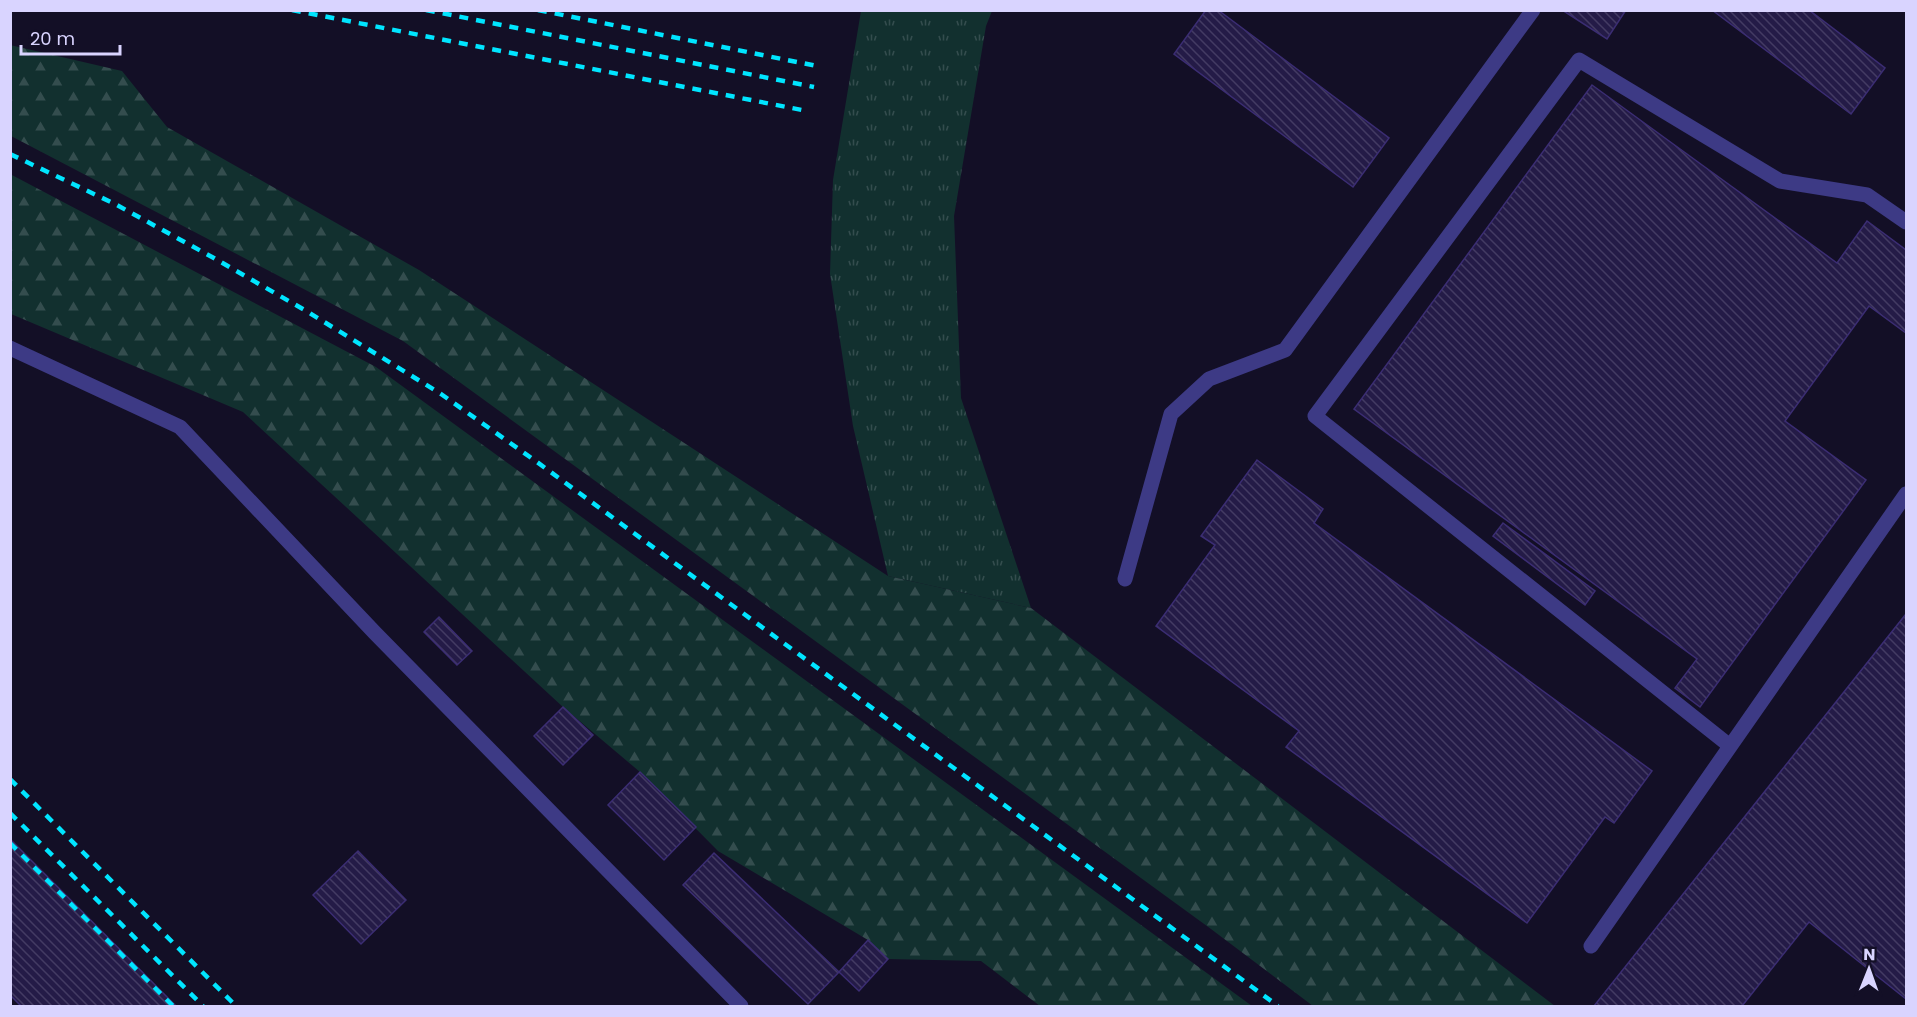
<svg xmlns="http://www.w3.org/2000/svg" width="1917" height="1017" viewBox="0 0 1917 1017" font-family="Poppins,sans-serif">
	<style>
		.grass { fill: url(#grass-tufts) }
		.forest { fill: url(#forest-firs) }
		.building { fill: url(#building-back-hatch); stroke: #3b2d73; stroke-width: 1.5 }
		.lines { fill: none; stroke-linecap: round; stroke-linejoin: round }
		.minor { stroke: #3d3a85; stroke-width: 15 }
		.rail { stroke: #00e5ff; stroke-width: 4.5; stroke-dasharray: 9 8; stroke-linecap: butt }
	</style>
	<defs>
		<pattern id="grass-tufts" width="24" height="20" patternUnits="userSpaceOnUse" patternTransform="scale(1.5)"><rect width="24" height="20" fill="#12302f"/><path d="M3 7l-1-3M5 7V3M7 7l1-3M15 17l-1-3M17 17v-4M19 17l1-3" fill="none" stroke="#344d4e"/></pattern>
		<pattern id="forest-firs" width="22" height="20" patternUnits="userSpaceOnUse" patternTransform="scale(1.5)"><rect width="22" height="20" fill="#12302f"/><path d="M5 1l3.5 6h-7zM16 11l3.5 6h-7z" fill="#344d4e"/></pattern>
		<pattern id="building-back-hatch" width="6" height="6" patternUnits="userSpaceOnUse" patternTransform="scale(1.5)"><rect width="6" height="6" fill="#241b47"/><path d="M-1 5l2 2M0 0l6 6M5-1l2 2" fill="none" stroke="#433b63"/></pattern>
	</defs>
	<rect width="100%" height="100%" fill="#130f26"/>
	<path class="grass" d="M861 11H992L986 26 954 216 961 398 1031 608 888 576 853 426 830 274 833 180Z"/>
	<path class="forest" d="M10 45 122 71 167 127 419 270 888 576 1031 608 1555 1006H1313L1211 929 403 341 11 136Z
		M10 174 376 367 1252 1006H1040L981 961 888 959 868 940 718 851 640 772 563 707 243 412 11 314Z"/>
	<path class="building" d="M1206 10H1218L1389 138 1353 187 1174 54Z
		M1562 10H1626L1607 39Z
		M1712 10H1809L1885 68 1851 114Z
		M1592 85 1837 263 1867 221 1906 250V333L1869 306 1785 421 1866 480 1700 707 1675 688 1697 659 1354 409Z
		M1257 460 1323 509 1314 523 1652 771 1614 823 1605 817 1527 923 1286 747 1299 731 1156 626 1215 545 1201 536Z
		M1503 523 1595 591 1585 605 1493 536Z
		M1906 614V999L1809 922 1742 1006H1594Z
		M439 617 472 651 457 665 424 632Z
		M563 707 593 735 563 765 534 736Z
		M640 772 696 827 664 860 608 805Z
		M10 839 176 1006H21L10 995Z
		M358 851 406 900 361 944 313 895Z
		M714 853 839 972 808 1004 683 885Z
		M868 940 888 959 859 991 839 972Z"/>
	<g class="lines">
		<path class="minor" d="M10 348 180 427 375 633 741 1006
			M1125 579 1171 414 1209 379 1285 350 1533 10
			M1730 746 1315 416 1579 60 1780 181 1867 195 1906 222
			M1591 946 1906 494"/>
		<path class="rail" d="M292 10 807 111
			M426 10 814 87
			M538 10 817 66
			M10 154 115 204 212 257 308 312 441 394 537 462 1278 1006
			M10 779 236 1006
			M10 813 203 1006
			M10 843 173 1006"/>
	</g>
	<rect width="1917" height="1017" fill="none" stroke="#d9d4ff" stroke-width="24"/>
	<g transform="translate(1869 969) rotate(1)" stroke="#130f26" stroke-width="4.5" paint-order="stroke">
	<path d="M0-4.5L10 22L0 15L-10 22Z" fill="#d9d4ff"/>
	<text y="-9" font-size="16" font-weight="bold" text-anchor="middle" fill="#d9d4ff">N</text>
	</g>
	<path d="M21 45v9h99v-9" fill="none" stroke="#d9d4ff" stroke-width="3"/>
	<text x="30" y="45" font-size="18" fill="#d9d4ff" stroke="#130f26" stroke-width="4.5" paint-order="stroke">20 m</text>
</svg>
